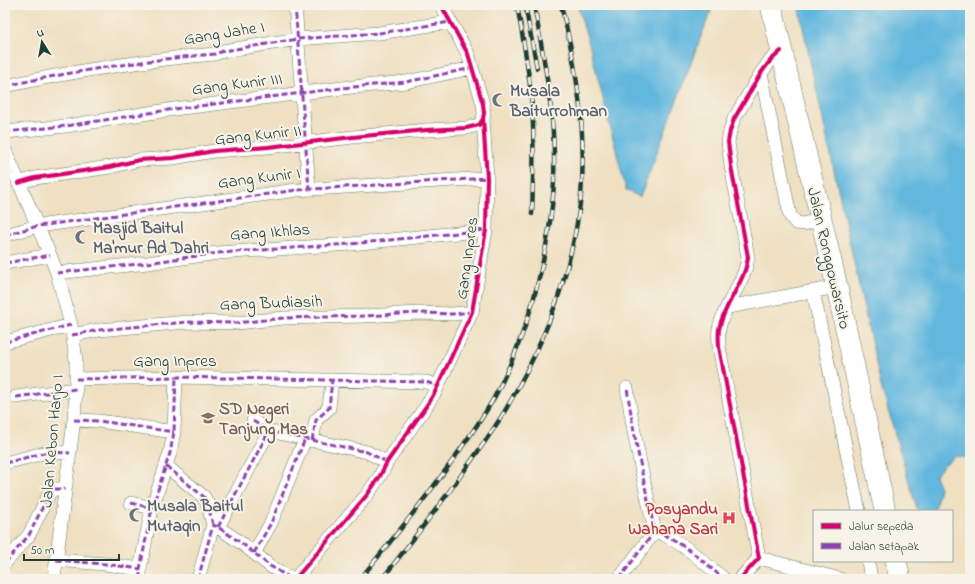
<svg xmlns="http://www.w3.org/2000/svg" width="975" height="584" viewBox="0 0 975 584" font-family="'Indie Flower',sans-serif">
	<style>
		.water { fill: #62b7de; stroke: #407a89 }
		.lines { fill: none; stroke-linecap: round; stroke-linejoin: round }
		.street-casing { stroke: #687666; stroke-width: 14 }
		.primary-casing { stroke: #687666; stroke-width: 22 }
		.street { stroke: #fff; stroke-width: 13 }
		.primary { stroke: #fff; stroke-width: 21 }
		.rail-casing { stroke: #1f3d34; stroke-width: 4.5 }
		.rail { stroke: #f7f3e8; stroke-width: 3; stroke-dasharray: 9; stroke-linecap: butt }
		.quiet { stroke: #8e44ad; stroke-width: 3; stroke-dasharray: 6 3; stroke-linecap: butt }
		.cycleway-casing { stroke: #f7f3e8; stroke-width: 6 }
		.cycleway { stroke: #d6006c; stroke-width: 4 }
		.labels { text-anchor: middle; stroke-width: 4; stroke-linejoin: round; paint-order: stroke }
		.street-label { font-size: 17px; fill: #1f3d34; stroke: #f7f3e8 }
		.worship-label { font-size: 17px; font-weight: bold; fill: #5b616d; stroke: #f7f3e8; text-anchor: start }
		.education-label { font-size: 17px; font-weight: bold; fill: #785e54; stroke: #f7f3e8; text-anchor: start }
		.health-label { font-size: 17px; font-weight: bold; fill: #be3a42; stroke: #f7f3e8; text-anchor: end }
	</style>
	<rect width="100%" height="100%" fill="#f7f3e8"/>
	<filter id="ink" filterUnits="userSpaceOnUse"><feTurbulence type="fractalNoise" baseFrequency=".025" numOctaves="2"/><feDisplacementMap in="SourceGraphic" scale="8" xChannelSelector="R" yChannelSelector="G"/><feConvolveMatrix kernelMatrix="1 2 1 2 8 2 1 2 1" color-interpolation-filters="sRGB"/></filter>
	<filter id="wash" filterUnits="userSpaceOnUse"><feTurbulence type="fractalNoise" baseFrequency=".012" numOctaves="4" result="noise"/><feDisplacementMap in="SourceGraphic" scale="16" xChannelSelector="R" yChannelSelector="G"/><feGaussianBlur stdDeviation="0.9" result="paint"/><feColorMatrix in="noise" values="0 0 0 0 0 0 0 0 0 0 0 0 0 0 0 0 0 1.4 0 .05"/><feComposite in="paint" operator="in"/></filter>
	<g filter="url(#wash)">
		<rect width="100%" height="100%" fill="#efe0c2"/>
		<path class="water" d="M577 5H713L640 197 626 190 590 47Z
			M798 5H970V463L966 458 955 456 943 466 935 476 940 488 934 511H919L917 509 881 386Z"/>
	</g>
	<g filter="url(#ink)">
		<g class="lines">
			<defs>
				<path id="street" d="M295 5 309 189
					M761 73 790 215 796 223 804 224 821 219
					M5 86C75 71 144 60 215 54L223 51 298 39 379 33 450 22
					M5 132 66 126 181 108 199 106 342 88 406 82 472 68
					M5 150 50 255 57 273 71 325 76 360V389L74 420 54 579
					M18 183 35 178 110 167 139 160 173 158 214 151 268 147 353 137 427 130 466 128 479 125 483 119 484 113 483 104 468 54 441 5
					M5 235 38 226 297 190 487 178
					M5 263 50 255
					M57 273 147 263 218 253 351 244 486 230
					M813 291 859 511
					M728 307 837 287
					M72 335 99 330 187 322 236 323 284 318 365 316 419 313 453 314 472 312
					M5 342 71 325
					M76 379 176 377 426 382 435 385V392
					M16 397 76 389
					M74 420 99 421 174 432
					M253 421 269 431 367 452 387 462
					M312 441 316 420 329 408 332 380
					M5 463 48 452 70 453
					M166 466 204 497 208 505 213 525
					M131 503 152 508
					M218 527 269 431
					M655 531C681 540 703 562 724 579
					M254 553 271 523 305 439
					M759 558 840 579
					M56 560 105 564 140 569
					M868 561 871 579
					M5 563 29 535 50 492 55 489H65
					M140 579V569L152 508 170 453 174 432 176 377
					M198 579 213 525 218 527 244 545 270 566 292 579
					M295 579 367 495 380 476 387 462 427 405 435 392 472 312 486 230 487 178 483 119
					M619 579 655 531C644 484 634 437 627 388
					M740 579 759 558 719 347C719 342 718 334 719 329 724 303 745 283 748 257L731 166 728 142 730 131 734 119 761 73 770 61 781 51"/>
				<path id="primary" d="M771 5 837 287 885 511
					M896 561 900 579"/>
			</defs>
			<use href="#street" class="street-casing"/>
			<use href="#primary" class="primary-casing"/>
			<use href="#street" class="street"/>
			<use href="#primary" class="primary"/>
			<defs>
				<path id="rail" d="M517 5C523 39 530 73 532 107 535 143 533 179 532 214
					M525 5 537 68
					M360 579C396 535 432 491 464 444 478 424 492 404 502 382 522 341 535 300 544 256 549 231 553 206 554 181 556 121 545 63 534 5
					M382 579C408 546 434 513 459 478 479 450 500 422 516 391 549 332 573 264 581 196 587 132 577 67 561 5"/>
			</defs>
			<use href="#rail" class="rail-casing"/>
			<use href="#rail" class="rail"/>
			<path class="quiet" d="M295 5 309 189
				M5 86C75 71 144 60 215 54L223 51 298 39 379 33 450 22
				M5 132 66 126 181 108 199 106 342 88 406 82 472 68
				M5 175 14 173
				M5 235 38 226 297 190 487 178
				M5 263 50 255
				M57 273 147 263 218 253 351 244 486 230
				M72 335 99 330 187 322 236 323 284 318 365 316 419 313 453 314 472 312
				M5 342 71 325
				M76 379 176 377 426 382 435 385 436 391
				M16 397 76 389
				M74 420 99 421 174 432
				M253 421 269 431 367 452 387 462
				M312 441 316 420 329 408 332 380
				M5 463 48 452 70 453
				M166 466 204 497 208 505 213 525
				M131 503 152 508
				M218 527 269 431
				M655 531C681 540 703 562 724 579
				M254 553 271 523 305 439
				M56 560 105 564 140 569
				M5 563 29 535 50 492 55 489H65
				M140 579V569L152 508 170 453 174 432 176 377
				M198 579 213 525 218 527 244 545 270 566 292 579
				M619 579 655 531C644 484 634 437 627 388"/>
			<defs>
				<path id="cycleway" d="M18 183 35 178 110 167 139 160 173 158 214 151 268 147 353 137 427 130 466 128 479 125 483 119 484 113 483 104 468 54 441 5
					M295 579 367 495 380 476 387 462 427 405 435 392 472 312 486 230 487 178 483 119
					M740 579 759 558 719 347C719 342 718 334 719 329 724 303 745 283 748 257L731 166 728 142 730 131 734 119 761 73 770 61 781 51"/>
			</defs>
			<use href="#cycleway" class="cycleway-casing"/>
			<use href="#cycleway" class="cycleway"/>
		</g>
	</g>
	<defs>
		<symbol id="mosque-bare" viewBox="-9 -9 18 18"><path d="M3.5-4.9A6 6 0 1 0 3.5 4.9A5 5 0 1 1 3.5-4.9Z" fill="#6b7280" stroke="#f7f3e8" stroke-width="2.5" paint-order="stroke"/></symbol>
		<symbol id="school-bare" viewBox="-9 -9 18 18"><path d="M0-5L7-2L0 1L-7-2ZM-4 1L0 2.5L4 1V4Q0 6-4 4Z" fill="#8d6e63" stroke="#f7f3e8" stroke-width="2.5" paint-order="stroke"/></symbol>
		<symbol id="hospital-bare" viewBox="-9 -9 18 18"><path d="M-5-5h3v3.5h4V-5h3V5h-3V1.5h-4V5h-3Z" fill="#e0444e" stroke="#f7f3e8" stroke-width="2.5" paint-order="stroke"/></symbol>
	</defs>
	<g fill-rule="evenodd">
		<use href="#mosque-bare" x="489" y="90" width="20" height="20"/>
		<use href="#mosque-bare" x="72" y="227" width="20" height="20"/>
		<use href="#school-bare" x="198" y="408" width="20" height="20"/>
		<use href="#mosque-bare" x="126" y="505" width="20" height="20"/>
		<use href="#hospital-bare" x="719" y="508" width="20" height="20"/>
	</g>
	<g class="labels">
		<g class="street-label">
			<text transform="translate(224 32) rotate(-9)" y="6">Gang Jahe I</text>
			<text transform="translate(237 83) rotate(-7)" y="6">Gang Kunir III</text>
			<text transform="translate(258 134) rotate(-6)" y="6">Gang Kunir II</text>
			<text transform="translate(259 177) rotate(-7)" y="6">Gang Kunir I</text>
			<text transform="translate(270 231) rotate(-4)" y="6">Gang Ikhlas</text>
			<text transform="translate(466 258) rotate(-82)" y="6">Gang Inpres</text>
			<text transform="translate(830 258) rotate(77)" y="6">Jalan Ronggowarsito</text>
			<text transform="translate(271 302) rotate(-2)" y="6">Gang Budiasih</text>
			<text x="175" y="366">Gang Inpres</text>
			<text transform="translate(51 441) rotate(-85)" y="6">Jalan Kebon Harjo I</text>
		</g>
		<g class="worship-label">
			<text x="510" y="96">Musala<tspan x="510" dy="20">Baiturrohman</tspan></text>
			<text x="93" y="233">Masjid Baitul<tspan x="93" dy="20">Ma'mur Ad Dahri</tspan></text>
			<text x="147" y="511">Musala Baitul<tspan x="147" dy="20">Mutaqin</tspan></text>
		</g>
		<g class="education-label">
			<text x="219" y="414">SD Negeri<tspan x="219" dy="20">Tanjung Mas</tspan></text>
		</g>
		<g class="health-label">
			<text x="718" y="514">Posyandu<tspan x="718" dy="20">Wahana Sari</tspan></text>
		</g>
	</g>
	<rect width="975" height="584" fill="none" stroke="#f7f3e8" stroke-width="20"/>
	<rect x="813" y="510" width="140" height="52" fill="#f7f3e8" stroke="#a1aaa0"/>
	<rect x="821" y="523" width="20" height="6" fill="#d6006c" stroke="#a1aaa0"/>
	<text x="849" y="530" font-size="12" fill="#1f3d34">Jalur sepeda</text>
	<rect x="821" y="543" width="20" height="6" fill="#8e44ad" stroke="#a1aaa0"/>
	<text x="849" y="550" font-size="12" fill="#1f3d34">Jalan setapak</text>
	<g transform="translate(42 42) rotate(349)" stroke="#f7f3e8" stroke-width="3" paint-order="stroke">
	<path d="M0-3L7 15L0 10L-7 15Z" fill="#1f3d34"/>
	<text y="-6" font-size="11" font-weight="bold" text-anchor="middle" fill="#1f3d34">U</text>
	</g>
	<path d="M24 554v6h95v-6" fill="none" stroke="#1f3d34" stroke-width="2"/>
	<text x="30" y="554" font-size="12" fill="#1f3d34" stroke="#f7f3e8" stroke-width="3" paint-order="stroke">50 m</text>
</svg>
